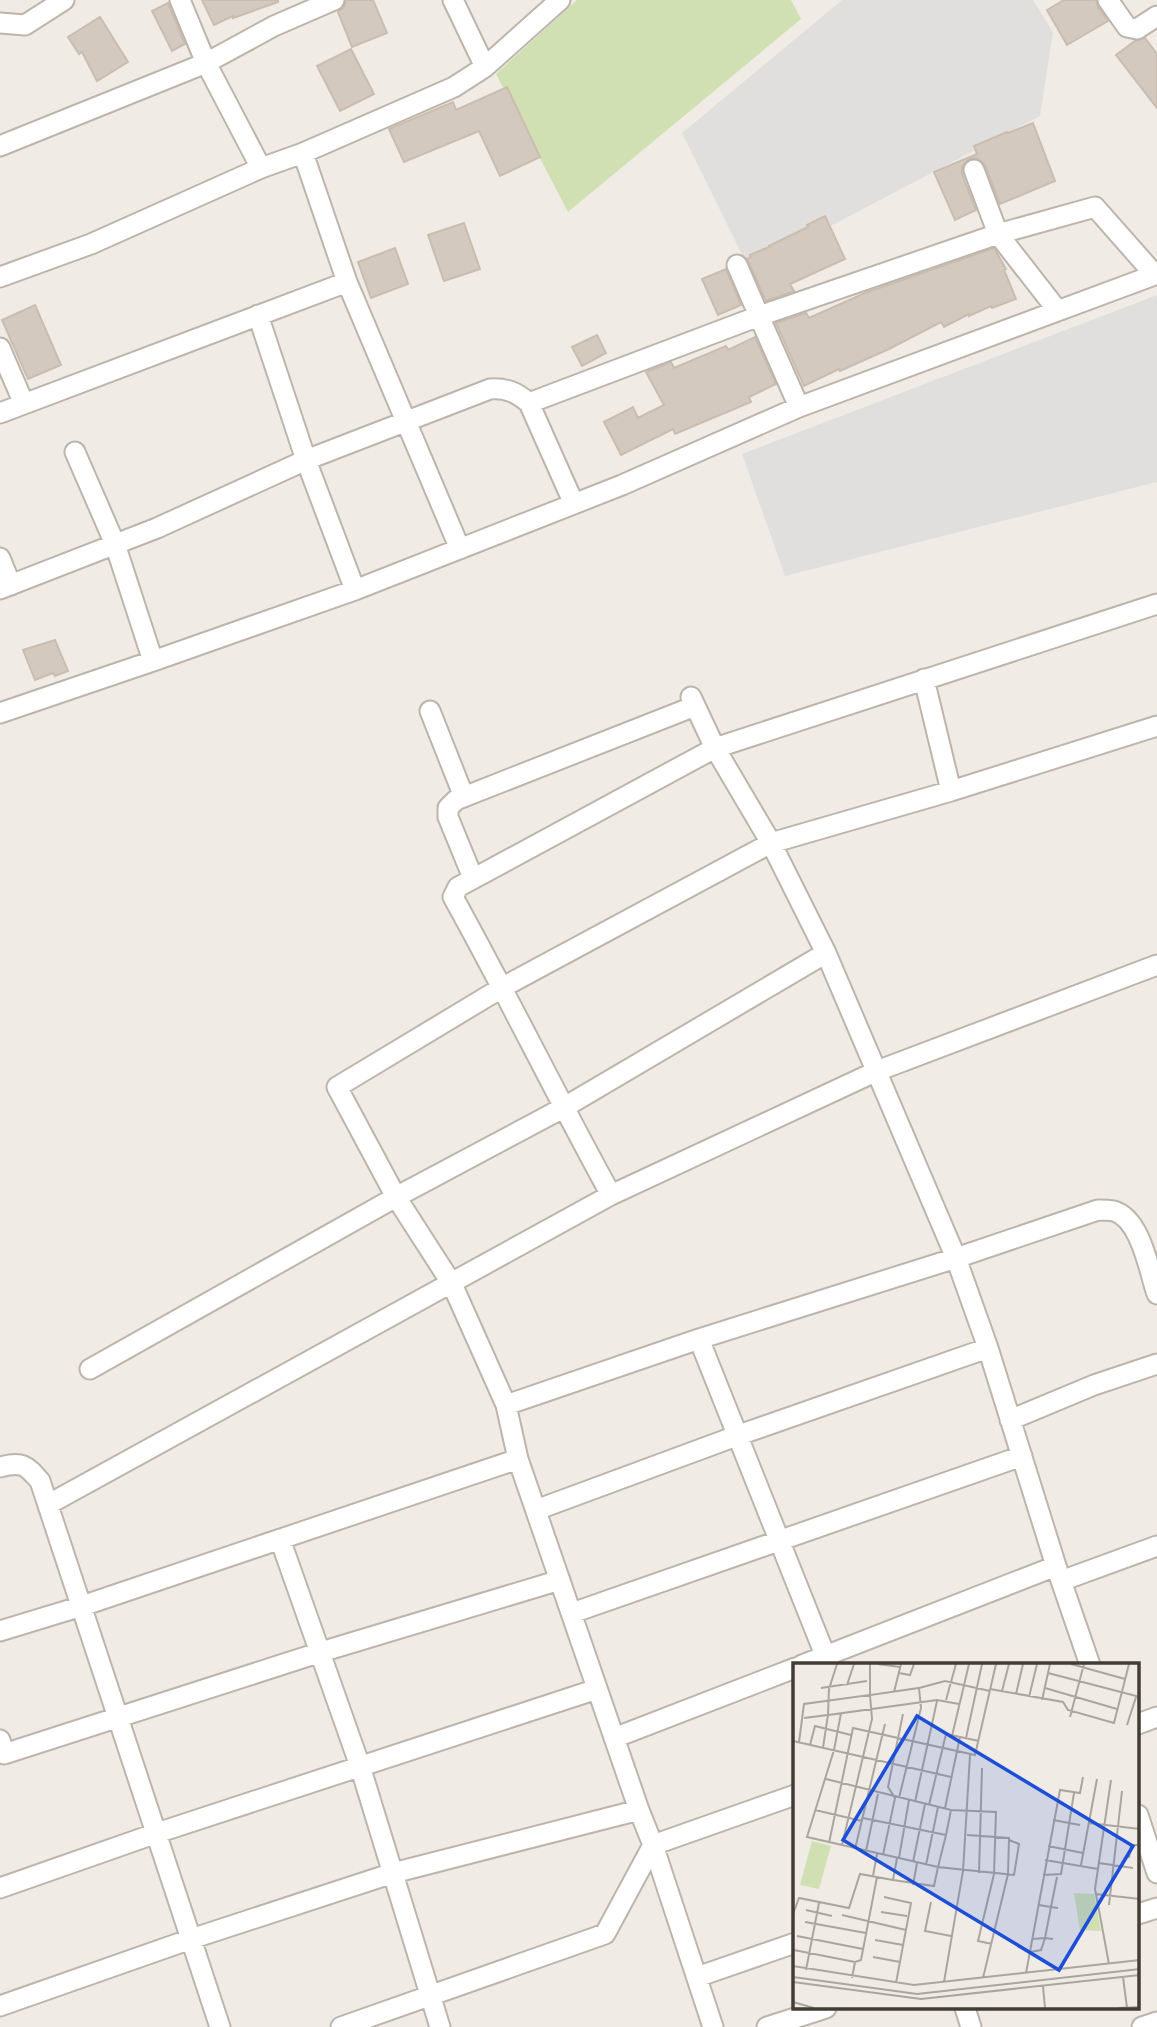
<svg xmlns="http://www.w3.org/2000/svg" width="1157" height="2027" viewBox="0 0 1157 2027" font-family="'Space Grotesk',sans-serif">
	<style>
		.green { fill: #d0e0b2 }
		.parking { fill: #e1dfdd }
		.building { fill: #d3c9bf; stroke: #cabdb0; stroke-width: 2 }
		.lines { fill: none; stroke-linecap: round; stroke-linejoin: round }
		.minor-casing { stroke: #bdb5ac; stroke-width: 23 }
		.minor { stroke: #fff; stroke-width: 19 }
		.inset-road { fill: none; stroke: #aaa69f; stroke-width: 2 }
		.view { fill: #1d4ed8; fill-opacity: 0.15; stroke: #1d4ed8; stroke-width: 3.5 }
		.inset-edge { fill: none; stroke: #423c35; stroke-width: 3.5 }
	</style>
	<rect width="100%" height="100%" fill="#f0ece5"/>
	<path class="green" d="M577 0H791L801 19 568 212 496 74Z"/>
	<path class="parking" d="M842 0H1033L1053 32 1040 116 749 269 682 133Z
		M1157 295V482L785 576 742 454Z"/>
	<path class="building" d="M202 0H278V2L233 18V16L214 25Z
		M346 0H373L387 33 352 47 338 12 344 7Z
		M1064 0H1096L1098 7 1108 21 1067 45 1047 10Z
		M168 3 185 44 172 51 152 11Z
		M100 17 128 62 97 81 82 52 79 54 68 37Z
		M1145 38 1157 54V108L1116 55 1135 41Z
		M351 49 374 94 340 111 317 66Z
		M507 87 540 157 500 176 479 131 404 162 389 129 453 102 456 110Z
		M1033 123 1055 181 1000 204 985 165 977 158 969 159 962 167V174L976 210 955 220 934 172 977 154 974 146 1007 132 1008 133Z
		M825 216 845 259 790 284 794 291 766 301 747 259 751 257 750 255 769 247V246L808 227 807 225Z
		M464 223 480 269 444 281 428 235Z
		M395 248 408 284 371 298 358 262Z
		M994 248 1006 269 1004 270 1016 299 992 308 991 306 969 316V314L944 327 941 322 889 349 840 371 839 369 804 386 776 323 806 313 809 318 865 293Z
		M726 269 741 305 718 315 702 279Z
		M35 305 61 365 28 379 2 320Z
		M597 335 606 353 582 366 572 347Z
		M755 337 776 384 749 397 751 402 675 434 673 429 621 455 604 422 633 407 638 418 664 405 646 372 671 362 674 368 726 346 728 350Z
		M55 640 68 671 55 676 53 673 35 680 23 650Z"/>
	<g class="lines">
		<defs>
			<path id="minor" d="M180 0 206 63 261 168
				M453 0 485 67
				M1108 0 1127 27 1137 29 1157 16
				M0 23 25 25 64 0
				M0 146 206 63 274 26 334 0
				M303 153 347 282 460 549
				M974 170 998 234 1095 207 1155 275
				M737 265 759 316 998 234 1058 311
				M0 277 91 244 261 168 303 153 454 87 485 67 560 0
				M258 315 306 460 355 590
				M0 348 24 404
				M529 403 759 316 799 407
				M0 413 347 282
				M75 452 115 544 153 661
				M0 558 11 585
				M0 589 157 528 306 460 490 389C507 388 516 392 529 403L574 504
				M924 679 951 791
				M691 697 715 748 771 843 826 953 956 1258 699 1339 829 1665
				M430 711 464 797
				M0 713 153 661 355 590 622 485 799 407 1157 274
				M473 878 448 817V808L456 800 695 706
				M611 1195C557 1097 508 996 453 897L458 887 715 748 1157 604
				M90 1369 396 1197 563 1108 826 953
				M506 1405 699 1339
				M1010 1420 1094 1385 1157 1364
				M0 1467C22 1461 26 1465 40 1481L220 2027
				M49 1504 611 1195 877 1071 1157 965
				M536 1510 739 1435 988 1348
				M280 1539 360 1766 440 2027
				M1056 1566 988 1348 956 1258 1098 1210C1103 1210 1109 1210 1114 1211 1141 1219 1149 1271 1157 1294
				M1061 1581 1157 1546
				M572 1613 1022 1456
				M0 1631 82 1606 518 1459
				M802 1665 1056 1566 1090 1665
				M1138 1724 1157 1717
				M614 1738 795 1668
				M0 1740 4 1754 321 1652 560 1580
				M1138 1815 1157 1873
				M0 1888 157 1833 597 1689
				M1138 1914 1157 1908
				M697 1977 795 1943
				M0 2006 191 1939 393 1873 639 1810
				M965 2008 971 2027
				M341 2027 605 1934 653 1845 795 1795
				M713 2027 653 1845 639 1810 518 1459 506 1405 452 1284 396 1197 337 1087 503 987 771 843 951 791 1157 726
				M767 2027 826 2008
				M1142 2027 1157 2022"/>
		</defs>
		<use href="#minor" class="minor-casing"/>
		<use href="#minor" class="minor"/>
	</g>
	<g transform="translate(793 1663)">
		<rect width="346" height="346" fill="#f0ece5"/>
		<path d="M19 178 38 183 26 226 7 222ZM281 230 301 231 308 268 287 267Z" fill="#d0e0b2"/>
		<path class="inset-road" d="M44 1 36 26 35 52 144 37 166 41M85 1 107 4M278 1 332 16M106 10 117 12 121 1M255 10 347 34M54 22 61 1M28 25 74 18M126 25 152 18 197 28M252 25 324 46M197 26 270 39 275 47 321 60 336 1M209 28 216 1M101 29 108 1M223 31 230 1M236 34 244 1M153 37 163 1M249 37 257 1M48 50 41 87 14 174 106 195 116 137M277 54 291 1M11 55 35 52 30 85M334 62 343 34M159 73 176 1M173 75 189 1M0 78 158 114M6 79 11 41 77 32V1M17 82 22 63 58 72M33 116 158 147 203 149 201 211 185 278 199 281M122 139 144 38M136 142 153 71 186 78M152 145 167 74M22 147 69 158M70 155 153 172 145 204 222 212M260 157 287 162M296 160 347 166M153 172 158 147M174 172 216 175 215 211 190 315M216 177 226 181 221 212M36 180 60 65 182 92 203 1M49 182 79 56 77 32 126 25 128 45 106 135M255 183 290 190M62 186 92 61M73 188 85 131M90 192 102 135 95 124 110 51M336 195 338 182H347M252 197 305 206M120 199 132 141M306 200 340 205M133 202 145 144M288 202 304 116M186 210 189 105M250 212 268 211 281 130M80 213 84 191M100 217 141 223 145 204 106 195M120 222 124 200M302 231 347 236M91 234 118 240 103 320M138 239 132 268 158 273M246 242 258 244 264 214M316 242 329 128M13 247 39 253M88 249 114 253M0 251 6 235 56 245 67 211 100 217 104 195M49 252 113 267M12 259 73 270M4 273 70 286M239 276 252 275 258 244 265 245M82 277 110 282M1 287 62 299M237 289 248 287 252 275 260 276M80 294 107 299M316 301 302 226 318 117M0 303 121 322 347 297M13 307 26 240M233 310 267 127 287 130 290 114M0 314 124 331 347 306M330 314 334 345M59 315 62 299 68 297 84 214M0 319 128 336 347 312M151 319 170 208 177 92M250 323 252 345M0 339 21 345M326 345 347 344"/>
		<path class="view" d="M124 53 340 183 266 307 50 177Z"/>
		<rect width="346" height="346" class="inset-edge"/>
	</g>
</svg>
